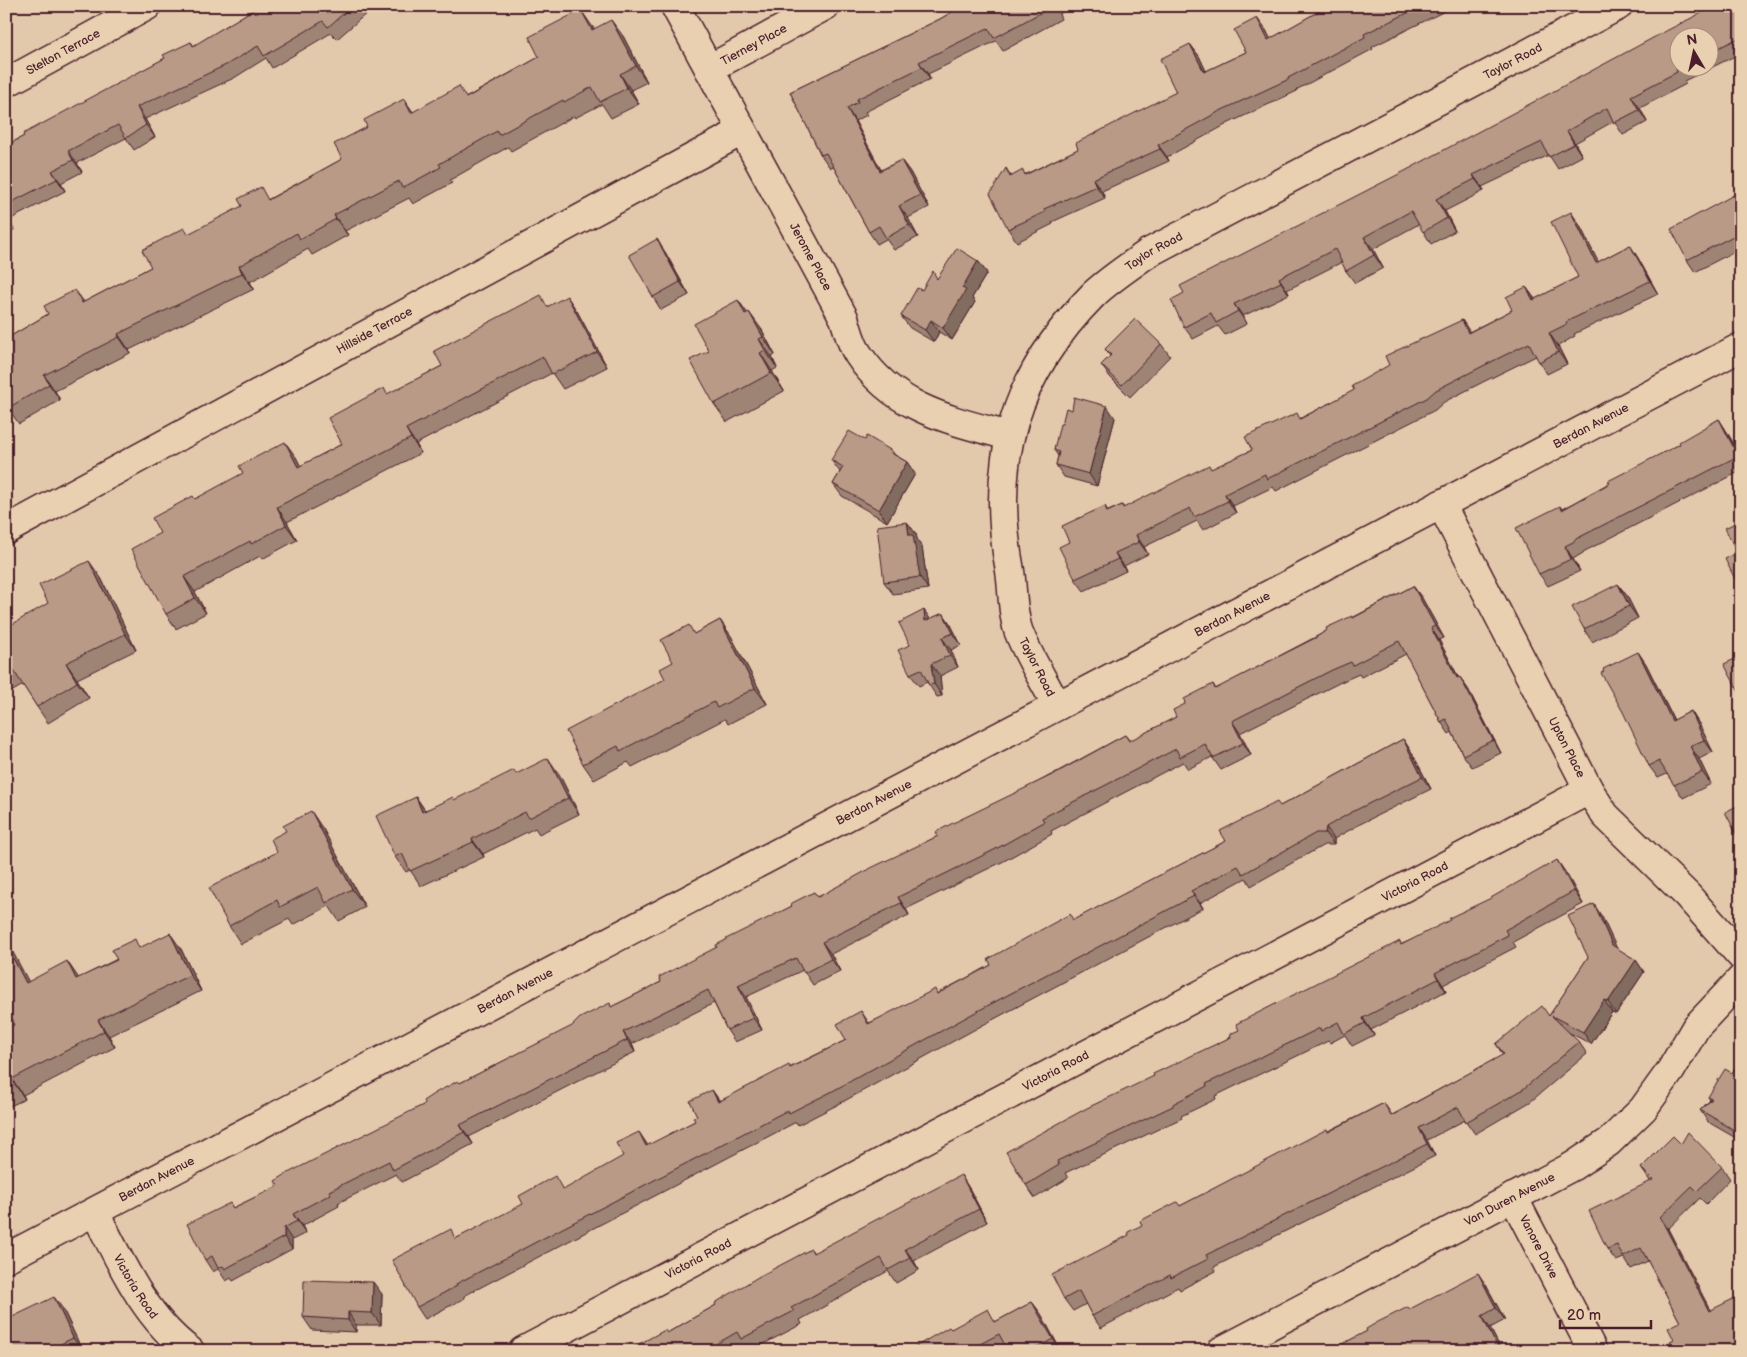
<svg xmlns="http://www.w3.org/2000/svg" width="1747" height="1357" viewBox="0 0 1747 1357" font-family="'Balsamiq Sans',sans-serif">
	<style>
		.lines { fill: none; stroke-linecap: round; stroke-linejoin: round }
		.street-casing { stroke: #4a1f2b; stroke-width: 31 }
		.street { stroke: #e9d0b1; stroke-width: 28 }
		.wall { fill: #9e8474; stroke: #4a1f2b; fill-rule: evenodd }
		.shaded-wall { fill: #816c5e; stroke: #4a1f2b }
		.building { fill: #b89a87; stroke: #4a1f2b }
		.labels { text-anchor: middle; stroke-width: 5; stroke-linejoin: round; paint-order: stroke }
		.street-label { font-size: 12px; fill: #4a1f2b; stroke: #e9d0b1 }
	</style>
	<rect width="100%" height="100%" fill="#e3c9ac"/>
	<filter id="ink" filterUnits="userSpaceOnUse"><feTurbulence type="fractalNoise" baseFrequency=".02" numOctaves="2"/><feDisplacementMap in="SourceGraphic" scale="10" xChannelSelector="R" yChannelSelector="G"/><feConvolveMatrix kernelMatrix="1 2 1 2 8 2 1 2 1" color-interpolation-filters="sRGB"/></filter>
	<g filter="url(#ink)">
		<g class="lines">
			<defs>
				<g id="street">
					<path id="s1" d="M675 6 844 318C848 330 851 344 858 354 894 409 950 420 1009 436"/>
					<path id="s2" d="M709 69 825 6"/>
					<path id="s3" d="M6 83 147 6"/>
					<path id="s4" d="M1441 504 1589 790 1605 815 1687 895 1741 956"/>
					<path id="s5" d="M6 530 742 131"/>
					<path id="s6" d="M1057 706C1045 683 1030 659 1020 635 1012 617 1013 591 1010 571 989 460 1014 375 1094 294 1110 279 1130 266 1148 253L1618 6"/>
					<path id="s7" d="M1513 1197 1593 1351"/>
					<path id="s8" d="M95 1212C120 1261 144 1317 190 1351"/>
					<path id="s9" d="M6 1258 1741 347"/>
					<path id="s10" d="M523 1351 1589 790"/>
					<path id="s11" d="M1221 1351 1573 1166 1609 1142 1643 1109 1671 1070 1696 1027 1741 979"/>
				</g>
			</defs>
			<use href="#street" class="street-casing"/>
			<use href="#street" class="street"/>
		</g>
		<path class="wall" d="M259 6H375L337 39 331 33 272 68 266 58 234 78 145 119 155 137 134 150 126 138 77 163 82 172 61 183 65 191 9 220 14 230 6 234V146L165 58 191 42 194 46Z
			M962 6H1073L1059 14 1061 19 1003 51 996 41 928 74 930 79 865 112 867 115 855 121 881 170 901 160 910 172 929 207 908 218 918 237 894 250 886 239 877 244 869 232 833 166 830 168 821 155 790 92 940 19Z
			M1328 6H1455L1372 47 1373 49 1296 90 1297 91 1229 123 1167 157 1169 161 1102 191 1105 198 1052 222 1053 224 1017 242 1008 229 1006 168 1011 176 1026 174 1078 149 1176 92 1190 44 1199 56 1206 71 1246 52 1266 30 1270 39Z
			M1741 6V53L1684 81 1686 84 1640 108 1647 122 1623 135 1614 121 1575 143 1582 156 1558 169 1549 155 1482 187 1484 191 1445 211 1455 231 1431 244 1419 224 1373 249 1383 268 1355 283 1346 271 1342 262 1287 290 1289 294 1243 316 1247 324 1225 335 1218 326 1193 339 1184 327ZM1710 38V68H1680Z
			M592 26 594 29 623 36 647 82 631 90 639 104 611 118 602 104 575 118 574 116 511 151 508 147 450 180 452 183 413 204 409 198 345 231 348 235 312 255 308 249 250 282 254 289 129 350 130 353 55 391 60 400 19 424 10 411 6 414V339L48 314 75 290 84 302 151 267 189 234 269 199 342 159 367 127 404 99 413 112 467 97 539 57Z
			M1741 191V248L1695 272 1687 260Z
			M1579 224 1598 262 1630 245 1638 258 1658 294 1574 334 1575 336 1558 346 1567 364 1547 374 1536 356 1485 381 1444 402 1435 410 1276 491 1273 487 1233 506 1236 513 1203 530 1197 521 1144 547 1148 554 1124 566 1126 571 1084 591 1075 579 1069 542 1105 506 1108 511 1122 505 1124 508 1212 469 1252 450 1301 418 1512 310 1526 287 1535 299 1578 277Z
			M665 252 689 295 661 310 653 297Z
			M978 261 987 273 972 298 975 302 952 340 939 332 934 342 910 328 901 316 922 290 938 278Z
			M738 300 747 313 762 330 775 355 772 357 777 368 772 371 784 391 727 422 714 404 709 351Z
			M548 306 577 311 607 367 563 389 552 373 416 444 421 453 287 522 297 540 262 559 260 556 195 592 206 613 176 629 166 614 160 533 195 499 296 457 300 466 342 444 388 394 442 366Z
			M1161 344 1170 356 1130 397 1110 377 1101 365 1110 356 1105 349Z
			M1072 410 1115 418 1097 486 1064 477 1056 465 1058 456 1054 450 1062 424Z
			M1719 419 1727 432 1741 457V471L1583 552V553L1573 559 1580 571 1548 586 1539 574 1560 506 1562 509 1680 444Z
			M865 440 892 451 895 455 907 462 915 474 887 522 842 496 833 484 840 472 831 460Z
			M907 522 916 534 917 539 922 547 928 589 893 594 884 582Z
			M101 578 136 650 77 679 89 698 48 723 37 707 23 685 6 695V628Z
			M1618 584 1627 596 1638 618 1592 642 1584 629Z
			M1413 586 1422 598 1444 638 1439 640 1459 678 1468 689 1501 753 1472 767 1463 755 1452 732 1449 734 1441 722 1406 654 1361 677 1359 674 1341 682 1240 733 1251 755 1221 770 1212 757 1188 769 1183 762 1051 831 1052 834 1002 862 906 909 909 915 831 954 840 971 813 985 803 970 746 997 762 1030 735 1042 727 1030 714 1003 632 1044 635 1052 469 1137 473 1144 402 1182 396 1174 338 1203 339 1206 302 1226 306 1233 292 1240V1249L233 1281 231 1278 226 1281 218 1269 213 1272 205 1260 233 1208 278 1186 425 1104 460 1083 661 982 717 947 792 906 814 892 818 897 938 836 1125 735 1130 741 1176 717 1185 704 1213 684 1216 689Z
			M924 610 930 619 943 613 951 625 961 645 951 650 958 667 940 676 942 696 937 697 927 682 919 686 910 674V645Z
			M720 620 731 636 767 704 728 724 725 719 632 767 628 762 594 780 583 764 665 679 673 662 694 634Z
			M1638 652 1646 664 1674 720 1691 711 1699 724 1713 752 1699 759 1711 784 1683 798 1667 774 1658 778 1649 766Z
			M1403 739 1411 751 1431 789 1360 824 1334 839V845H1324L1251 886 1246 878 1200 903 1203 908 981 1026 837 1105 798 1125 796 1122 464 1296 465 1298 425 1319 417 1307 457 1238 564 1190 695 1121 712 1090 720 1101 791 1067 846 1040 861 1011 869 1023 938 993 991 965 1074 920 1226 841 1280 806Z
			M517 774H559L579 814 539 834 535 828 483 854 484 857 421 886 410 870 406 872 395 857 416 797 425 810 455 800Z
			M323 829 365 907 339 921 329 906 293 925 289 919 241 944 229 926Z
			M1566 873 1583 904 1513 942 1516 947 1443 985 1446 991 1371 1030 1374 1035 1352 1046 1345 1035 1330 1043 1328 1041 1215 1096 1216 1099 1181 1116 1182 1118 1065 1173 1068 1178 1035 1198 1026 1185 1154 1076 1231 1037 1402 944Z
			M1602 917 1616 948 1636 960 1644 972 1616 1014 1612 1012 1591 1044 1568 1032 1579 1042 1587 1054 1530 1102 1475 1134 1465 1120 1427 1140 1435 1156 1214 1267 1216 1271 1180 1290 1178 1287 1101 1328 1092 1316 1086 1304 1073 1311 1064 1299 1129 1235 1180 1206 1384 1103 1392 1115 1503 1055 1496 1044 1549 1016 1588 957Z
			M9 945 28 982 79 978 141 947 181 949 201 991 109 1036 115 1047 23 1095 25 1099 6 1108V1029L14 1025Z
			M1741 1059V1141L1708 1122 1700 1110 1710 1100 1708 1097 1732 1073Z
			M1681 1144 1722 1167 1730 1179 1706 1204 1700 1198 1668 1229 1710 1310 1674 1340 1680 1322 1648 1261 1631 1269 1624 1258 1616 1261 1607 1249 1650 1181 1641 1168Z
			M969 1188 987 1222 914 1261 919 1270 896 1283 888 1271 800 1320 802 1324 750 1351 745 1345 735 1351H626L667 1333 716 1305 811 1249 814 1253Z
			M1486 1285 1505 1320 1490 1328 1502 1351H1329L1410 1309Z
			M382 1294 381 1325H356V1332L312 1330 303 1317Z
			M1032 1302 1041 1314 1061 1351H1008L1006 1347 998 1351H908L951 1329 997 1321Z
			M63 1309 82 1350 81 1351H6Z"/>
		<path class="shaded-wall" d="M581 10 592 26 603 47 592 30Z
			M1257 18 1266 30 1277 52 1268 40Z
			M611 20 623 36 647 82 636 66Z
			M1190 44 1199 56 1212 84 1204 72Z
			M919 62 928 74 930 79 922 67Z
			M620 74 631 90 639 104 627 88Z
			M1631 96 1640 108 1647 122 1639 110Z
			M404 99 415 115 411 113Z
			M137 107 145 119 155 137 146 125Z
			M847 108 855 121 888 183 880 171Z
			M1567 131 1575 143 1582 156 1574 144Z
			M1158 145 1167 157 1169 161 1160 149Z
			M68 151 77 163 82 172 73 160Z
			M901 160 910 172 929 207 920 195Z
			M52 171 61 183 65 191 57 179Z
			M1473 175 1482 187 1484 191 1475 179Z
			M1093 179 1102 191 1105 198 1096 186Z
			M1436 199 1445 211 1455 231 1447 218Z
			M899 206 908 218 918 237 909 225Z
			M1571 212 1579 224 1605 275 1596 263Z
			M334 215 345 231 348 235 336 219Z
			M6 217 9 220 14 230 6 219Z
			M1364 237 1373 249 1383 268 1374 255Z
			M657 239 665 252 689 295 680 282Z
			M1630 245 1638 258 1658 294 1650 281Z
			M978 261 987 273 972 298 975 302 952 340 943 328 962 288Z
			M239 266 250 282 254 289 242 273Z
			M1279 278 1287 290 1289 294 1281 282Z
			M1526 287 1535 299 1533 300Z
			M75 290 87 306 82 303Z
			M567 296 577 311 607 367 597 352Z
			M738 300 751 318 745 314Z
			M1234 304 1243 316 1247 324 1238 311Z
			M749 312 762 330 775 355 763 337Z
			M931 320 939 332 934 342 925 330Z
			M1462 320 1470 332 1468 333Z
			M1549 333 1558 346 1567 364 1558 352Z
			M118 334 129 350 130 353 119 337Z
			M759 339 772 357 777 368 765 350Z
			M760 353 772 371 784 391 771 373Z
			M44 375 55 391 60 400 49 384Z
			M1107 406 1115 418 1097 486 1089 474Z
			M1719 419 1727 432 1741 457V460Z
			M406 429 416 444 421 453 411 438Z
			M285 442 296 457 309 482 298 467Z
			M907 462 915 474 887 522 879 510Z
			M1225 494 1233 506 1236 513 1228 501Z
			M277 507 287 522 297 540 286 525Z
			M907 522 916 534 917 539 922 547 928 589 920 577 909 535Z
			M1136 535 1144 547 1148 554 1139 542Z
			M1565 546 1573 559 1580 571 1571 559Z
			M1115 553 1124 566 1126 571 1118 559Z
			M89 561 101 578 136 650 125 634Z
			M184 577 195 592 206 613 195 598Z
			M1618 584 1627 596 1638 618 1629 606Z
			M1413 586 1422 598 1444 638 1435 626Z
			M924 610 933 623 925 621Z
			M943 613 951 625 961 645 953 633Z
			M720 620 731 636 767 704 755 688Z
			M1431 628 1439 640 1465 690 1457 678Z
			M942 638 951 650 958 667 950 655Z
			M1638 652 1646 664 1680 733 1672 721Z
			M66 663 77 679 89 698 77 682Z
			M931 664 940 676 942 696 934 684Z
			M1460 677 1468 689 1501 753 1493 740Z
			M1691 711 1699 724 1713 752 1704 740Z
			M1232 721 1240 733 1251 755 1243 743Z
			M1403 739 1411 751 1431 789 1422 777Z
			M1690 746 1699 759 1711 784 1702 772Z
			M548 758 559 774 579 814 568 798Z
			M416 797 426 812H422Z
			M311 811 323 829 365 907 352 889Z
			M1326 827 1334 839V845L1325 833Z
			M472 839 483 854 484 857 473 842Z
			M1557 860 1566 873 1583 904 1574 891Z
			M1191 891 1200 903 1203 908 1194 896Z
			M898 897 906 909 909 915 901 903Z
			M1594 904 1602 917 1621 957 1612 945Z
			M170 933 181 949 201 991 190 975Z
			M6 941 9 945 38 999 26 983 6 945Z
			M822 942 831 954 840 971 831 959Z
			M1636 960 1644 972 1616 1014 1608 1002Z
			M67 961 78 977 88 995 76 979Z
			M1435 973 1443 985 1446 991 1438 979Z
			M738 985 746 997 762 1030 753 1018Z
			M1604 1000 1612 1012 1591 1044 1583 1032Z
			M1363 1018 1371 1030 1374 1035 1365 1023Z
			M98 1020 109 1036 115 1047 104 1031Z
			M623 1032 632 1044 635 1052 627 1040Z
			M12 1079 23 1095 25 1099 14 1083Z
			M712 1090 720 1102H718Z
			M460 1125 469 1137 473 1144 464 1132Z
			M1419 1128 1427 1140 1435 1156 1427 1144Z
			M639 1132 647 1144 654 1158 646 1146Z
			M961 1175 969 1188 987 1222 979 1209Z
			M293 1214 302 1226 306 1233 297 1221Z
			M1660 1217 1668 1229 1717 1323 1709 1311Z
			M284 1228 292 1240V1249L284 1237Z
			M905 1249 914 1261 919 1270 910 1258Z
			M1478 1273 1486 1285 1505 1320 1496 1308Z
			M373 1282 382 1294 381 1325 372 1313Z
			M54 1297 63 1309 82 1350 73 1338Z
			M1032 1302 1041 1314 1061 1351 1053 1339Z
			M348 1312 356 1325V1332L348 1320Z
			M1482 1316 1490 1328 1502 1351H1499Z"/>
		<path class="building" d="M259 6H352L328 27 323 21 264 56 258 46 226 65 137 107 146 125 126 138 118 125 68 151 73 160 52 171 57 179 6 205V146L24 136 23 134 165 58 163 55 191 42 193 46Z
			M962 6H1053L994 38 988 28 919 62 922 67 857 99 858 102 847 108 880 171 901 160 920 195 899 206 909 225 886 238 879 226 869 232 826 153 821 155 790 92 940 19Z
			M1328 6H1422L1364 34 1365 37 1288 78 1289 79 1220 111 1158 145 1160 149 1093 179 1096 186 1044 209 1045 212 1008 229 990 194 1006 168 1010 177 1023 170 1025 175 1078 149 1076 143 1176 92 1160 59 1190 44 1204 72 1246 52 1234 30 1257 18 1268 40Z
			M1715 6H1741V37L1710 52V38H1680V67L1676 69 1677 72 1631 96 1639 110 1614 123 1607 108 1567 131 1574 144 1549 157 1542 142 1473 175 1475 179 1436 199 1447 218 1423 232 1411 211 1364 237 1374 255 1346 271 1335 249 1279 278 1281 282 1234 304 1238 311 1216 323 1211 313 1184 327 1171 300 1184 293 1180 286 1403 172 1664 32Z
			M581 10 592 30 611 20 636 66 620 74 627 88 600 102 592 87 564 102 563 100 499 135 497 131 439 164 441 167 402 188 399 181 334 215 336 219 300 239 297 233 239 266 242 273 118 334 119 337 44 375 49 384 8 408 6 405V339L48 314 44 306 75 290 82 303 151 267 142 250 184 228 188 234 242 206 238 199 261 187 268 200 342 159 334 144 367 127 364 120 404 99 411 113 459 86 466 98 539 57 529 37Z
			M1741 191V232L1687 260 1671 229Z
			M1571 212 1596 263 1630 245 1650 281 1566 322 1567 324 1549 333 1558 352 1539 362 1529 343 1477 369 1436 390 1427 398 1267 479 1265 474 1225 494 1228 501 1194 517 1190 508 1136 535 1139 542 1115 553 1118 559 1075 579 1059 547 1069 542 1062 526 1105 506 1107 512 1122 505 1123 508 1209 465 1211 469 1252 450 1245 437 1297 413 1300 419 1354 390 1352 386 1389 365 1385 356 1462 320 1468 333 1512 310 1506 297 1526 287 1533 300 1578 277 1551 222Z
			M657 239 680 282 653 297 629 255Z
			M957 248 978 261 962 288 966 290 943 328 931 320 925 330 901 316 917 288 922 290 933 271 937 279Z
			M541 295 547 307 567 296 597 352 552 374 543 357 406 429 411 438 277 507 286 525 251 544 250 541 184 577 195 598 166 614 131 549 160 533 152 518 193 496 195 499 243 473 239 466 285 442 298 467 342 444 328 418 384 388 387 394 442 366 434 351Z
			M738 300 745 314 749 312 763 337 759 339 765 350 760 353 771 373 714 404 690 360 709 351 694 324Z
			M1135 319 1161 344 1122 385 1101 365 1111 355 1105 349Z
			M1074 397 1107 406 1089 474 1056 465 1059 452 1054 450 1060 424H1062L1066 408 1072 410Z
			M1719 419 1738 456 1574 540 1575 541 1565 546 1571 559 1539 574 1516 528 1560 506 1562 510 1610 483 1608 481 1680 444 1679 442Z
			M849 431 865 440 867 436 892 451 891 453 907 462 879 510 833 484 843 467 831 460Z
			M1741 520V584L1738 585 1725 559 1737 553 1725 528Z
			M907 522 909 535H913L920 577 884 582 877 526Z
			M89 561 125 634 66 663 77 682 37 707 12 668 6 672V628L48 603 39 585Z
			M1618 584 1629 606 1584 629 1572 607Z
			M1413 586 1435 626 1431 628 1457 678 1460 677 1493 740 1463 755 1446 719 1441 722 1399 641 1353 665 1351 662 1332 670 1232 721 1243 743 1213 758 1205 744 1180 757 1176 749 1042 818 1044 822 994 850 898 897 901 903 822 942 831 959 804 973 796 958 738 985 753 1018 727 1030 708 990 623 1032 627 1040 460 1125 464 1132 393 1170 389 1161 329 1191 331 1194 293 1214 297 1221 284 1228V1237L225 1269 223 1266 218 1268 212 1256 205 1260 187 1224 230 1203 233 1208 278 1186 275 1181 288 1173 425 1104 423 1101 435 1093 458 1081 460 1083 515 1055 572 1026 580 1018 610 1003 611 1007 661 982 659 977 717 947 716 945 726 940V939L792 906 790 904 814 892 818 897 873 867 938 836 936 832 951 824 1052 775 1125 735 1129 741 1176 717 1173 710 1185 704 1184 699 1213 684 1215 689 1315 638 1327 630 1326 628 1352 616 1353 618Z
			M924 610 925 621 943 613 953 633 942 638 950 655 931 664 934 684 929 685 921 669 910 674 898 650 910 645 899 623Z
			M720 620 755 688 717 708 714 702 620 751 618 746 583 764 566 731 665 679 660 669 673 662 661 640 689 625 694 634Z
			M1638 652 1672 721 1691 711 1704 740 1690 746 1702 772 1674 785 1659 761 1649 766 1623 712 1601 673 1604 671 1603 669Z
			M1741 656V696L1724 664Z
			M1403 739 1422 777 1352 812 1326 827 1325 833H1316L1243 874 1238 866 1191 891 1194 896 972 1014 829 1093 789 1113 788 1110 456 1284 457 1286 417 1307 392 1260 451 1229 455 1239 523 1204 519 1196 555 1176 563 1190 623 1156 616 1143 639 1132 646 1146 695 1121 693 1117 697 1116 690 1101 712 1090 718 1102 789 1065 790 1068 846 1040 837 1024 861 1011 868 1024 935 989 937 994 991 965 988 959 1070 914 1073 920 1226 841 1220 831 1277 802 1280 806Z
			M548 758 568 798 529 818 525 812 472 839 473 842 410 871 402 853 395 857 376 816 416 797 422 812 453 797 454 800 514 770 516 774Z
			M1741 804V843L1725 812Z
			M311 811 352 889 326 903 318 887 280 907 277 900 229 926 209 888 277 852 271 839 286 831 283 826Z
			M1557 860 1574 891 1505 930 1508 935 1435 973 1438 979 1363 1018 1365 1023 1344 1034 1338 1022 1321 1031 1320 1028 1206 1084 1207 1086 1173 1104V1106L1057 1161 1059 1165 1026 1185 1006 1152 1087 1108 1154 1076 1153 1074 1231 1037 1230 1034 1239 1030 1236 1024 1400 941 1401 945 1450 920 1449 918 1489 899Z
			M1594 904 1612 945 1636 960 1608 1002 1604 1000 1583 1032 1552 1016 1579 1042 1522 1090 1466 1122 1458 1107 1419 1128 1427 1144 1206 1255 1208 1259 1171 1278 1170 1275 1092 1316 1079 1291 1064 1299 1052 1275 1129 1235 1128 1232 1142 1225 1140 1221 1177 1202 1180 1206 1327 1129 1328 1132 1384 1103 1391 1116 1504 1054 1496 1044 1542 1006 1549 1016 1588 957 1568 916Z
			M170 933 190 975 98 1020 104 1031 12 1079 14 1083 6 1087V1029L14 1025 6 1009V945L26 983 67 961 76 979 117 960 112 950 135 939 139 948Z
			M1741 1059V1134L1700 1110 1712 1099 1708 1097 1725 1069 1732 1073Z
			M1688 1132 1722 1167 1697 1191 1692 1186 1660 1217 1709 1311 1741 1295V1351H1675L1670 1342 1674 1340 1668 1328 1680 1322 1641 1248 1623 1257 1617 1245 1607 1249 1589 1211 1653 1180 1641 1168 1673 1136 1681 1144Z
			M961 1175 979 1209 905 1249 910 1258 888 1270 881 1258 791 1308 794 1311 741 1339 737 1332 704 1351H626L665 1330 667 1333 716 1305 715 1303 758 1277 811 1249 813 1253Z
			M1478 1273 1496 1308 1482 1316 1499 1351H1470L1466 1344 1452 1351H1329L1367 1331 1366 1329 1378 1322 1408 1307 1410 1309Z
			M304 1280 373 1282 372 1313 348 1312V1320L303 1317Z
			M54 1297 73 1338 46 1351H6V1320Z
			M1032 1302 1053 1339 1031 1351H1008L999 1334 967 1351H908L949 1327 951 1329 988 1309 995 1322Z"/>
	</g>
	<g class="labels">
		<g class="street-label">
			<text dy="4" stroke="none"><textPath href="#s2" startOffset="51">Tierney Place</textPath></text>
			<text dy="4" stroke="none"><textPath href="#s3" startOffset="65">Stelton Terrace</textPath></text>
			<text dy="4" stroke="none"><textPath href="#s6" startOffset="928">Taylor Road</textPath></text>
			<text dy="4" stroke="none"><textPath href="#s6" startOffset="522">Taylor Road</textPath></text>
			<text dy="4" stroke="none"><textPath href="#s1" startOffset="285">Jerome Place</textPath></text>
			<text dy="4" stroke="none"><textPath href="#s5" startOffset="419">Hillside Terrace</textPath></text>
			<text dy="4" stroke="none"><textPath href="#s9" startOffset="1790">Berdan Avenue</textPath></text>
			<text dy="4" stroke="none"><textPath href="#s9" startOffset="1385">Berdan Avenue</textPath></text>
			<text transform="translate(1037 667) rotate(63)" y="4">Taylor Road</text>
			<text dy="4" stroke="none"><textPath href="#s4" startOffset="274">Upton Place</textPath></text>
			<text dy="4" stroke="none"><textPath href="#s9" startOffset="980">Berdan Avenue</textPath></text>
			<text dy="4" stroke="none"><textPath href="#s10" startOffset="1008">Victoria Road</textPath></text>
			<text dy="4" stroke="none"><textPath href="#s9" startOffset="575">Berdan Avenue</textPath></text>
			<text dy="4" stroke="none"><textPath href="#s10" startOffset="602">Victoria Road</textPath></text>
			<text dy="4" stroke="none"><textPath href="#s9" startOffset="170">Berdan Avenue</textPath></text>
			<text dy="4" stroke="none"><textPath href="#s11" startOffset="326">Van Duren Avenue</textPath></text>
			<text dy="4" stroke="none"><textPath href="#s7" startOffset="56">Vanore Drive</textPath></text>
			<text dy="4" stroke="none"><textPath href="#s10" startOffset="198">Victoria Road</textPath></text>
			<text dy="4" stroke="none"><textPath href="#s8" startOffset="85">Victoria Road</textPath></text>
		</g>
	</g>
	<rect width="1747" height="1357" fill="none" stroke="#e9d0b1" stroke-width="25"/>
	<rect x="12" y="12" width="1722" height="1332" fill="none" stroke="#4a1f2b" stroke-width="2" filter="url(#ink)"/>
	<g transform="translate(1694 52) rotate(351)"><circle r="24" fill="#e9d0b1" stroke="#a9897b"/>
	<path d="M0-4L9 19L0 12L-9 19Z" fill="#4a1f2b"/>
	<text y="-8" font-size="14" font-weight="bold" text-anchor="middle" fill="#4a1f2b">N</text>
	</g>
	<path d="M1560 1320v8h91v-8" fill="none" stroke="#4a1f2b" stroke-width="2.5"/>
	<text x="1567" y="1320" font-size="15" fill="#4a1f2b" stroke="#e9d0b1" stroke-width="4" paint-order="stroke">20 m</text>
</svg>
